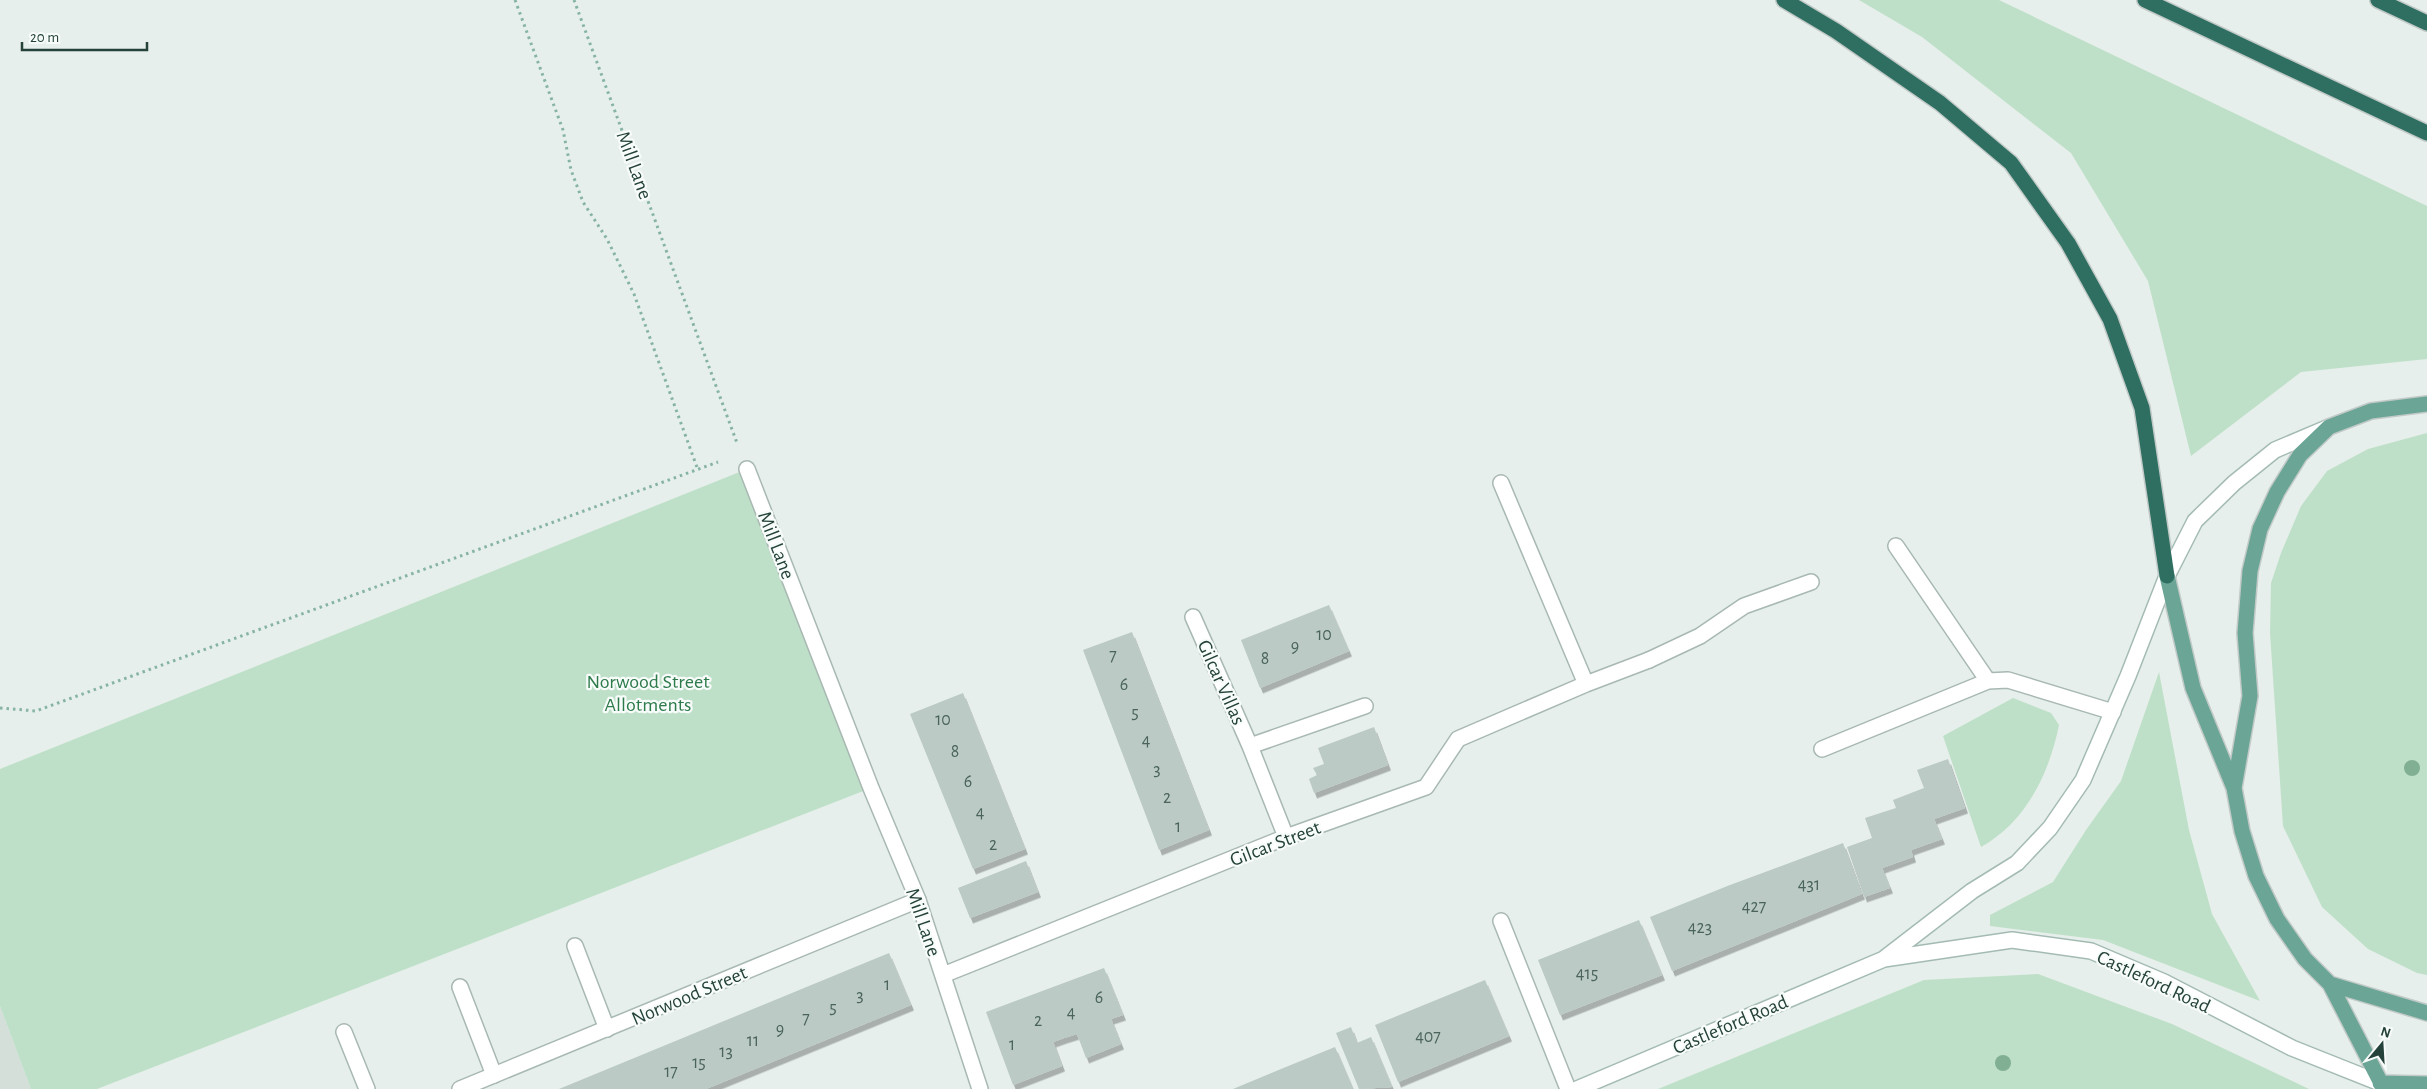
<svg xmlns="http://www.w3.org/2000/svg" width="2427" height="1089" viewBox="0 0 2427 1089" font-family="'Alegreya Sans',sans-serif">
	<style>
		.built { fill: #d4dfda }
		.green { fill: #bfe0c8 }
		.building { fill: #bbcac4; filter: url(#shadow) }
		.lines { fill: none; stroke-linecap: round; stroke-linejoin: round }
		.lane-casing { stroke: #a8b8b2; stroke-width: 18 }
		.street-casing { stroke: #a8b8b2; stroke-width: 18 }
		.secondary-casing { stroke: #a4bbb3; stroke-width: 18 }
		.primary-casing { stroke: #c2cac8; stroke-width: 18 }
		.highway-casing { stroke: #c2cac8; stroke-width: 18 }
		.path { stroke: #86b3a5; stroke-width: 3; stroke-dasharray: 2.5 4; stroke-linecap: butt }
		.lane { stroke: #fff; stroke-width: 15 }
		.street { stroke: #fff; stroke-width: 15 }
		.secondary { stroke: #fff; stroke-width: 15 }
		.primary { stroke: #6aa596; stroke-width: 15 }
		.highway { stroke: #2f6f62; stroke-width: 15 }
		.tree { fill: #80af93 }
		.labels { text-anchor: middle; stroke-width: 4.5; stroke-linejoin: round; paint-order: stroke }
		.number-label { font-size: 18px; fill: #4a645c }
		.street-label { font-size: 20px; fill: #24423a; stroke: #f7fbf9 }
		.park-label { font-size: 20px; fill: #2d7a4b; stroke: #f7fbf9 }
	</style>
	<defs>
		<filter id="shadow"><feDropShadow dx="3" dy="5.5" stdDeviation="0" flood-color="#0004"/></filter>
	</defs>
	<rect width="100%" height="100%" fill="#e6efeb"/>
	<path class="built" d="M0 1006 31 1089H0Z"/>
	<path class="green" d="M1859 0H1999L2427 206V359L2301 372 2191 456 2148 281 2071 153 1922 37Z
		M2427 433V975L2417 973 2368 949 2322 907 2283 826 2270 633 2271 583 2281 553 2301 506 2327 471 2368 449Z
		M747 469 871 788 97 1089H31L0 1006V769Z
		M2159 672 2189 830 2212 914 2260 1001 2103 940 1990 926V915L2053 882 2086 830 2121 781Z
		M2013 698 2051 713 2059 725C2049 774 2026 822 1981 847L1943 736Z
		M2038 974 2172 1024 2309 1089H1658L1924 980Z"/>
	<path class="building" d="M1329 605 1349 651 1260 688 1241 640Z
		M1132 632 1209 830 1159 850 1083 650Z
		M963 693 1025 849 973 869 910 714Z
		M1374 727 1388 765 1314 793 1309 779 1317 775 1313 768 1324 764 1318 748Z
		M1948 759 1965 808 1934 819 1942 839 1911 850 1913 857 1882 868 1890 888 1864 897 1847 847 1872 838 1865 818 1896 808 1893 800 1924 788 1917 770Z
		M1843 843 1862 894 1672 971 1650 917 1730 885Z
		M1026 861 1038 892 970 918 958 888Z
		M1639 920 1662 975 1560 1015 1538 960Z
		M889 953 911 1005 750 1071 706 1089H559Z
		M1104 968 1123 1015 1111 1019 1121 1044 1086 1058 1077 1034 1064 1038 1053 1042 1062 1066 1013 1085 986 1012Z
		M1485 980 1509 1036 1398 1082 1375 1025Z
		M1351 1027 1357 1043 1371 1037 1392 1087 1359 1089 1336 1033Z
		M1335 1047 1353 1089H1233L1281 1069Z"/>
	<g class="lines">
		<defs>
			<path id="lane" d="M747 469 871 788 918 900
				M1896 546 1988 681
				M1649 660 1700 636 1744 606 1811 582
				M1822 749 1988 681 2008 680 2113 712
				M1501 921 1568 1089
				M575 946 607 1029
				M460 987 494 1075
				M344 1032 367 1089"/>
			<path id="street" d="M1501 483 1586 684
				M1193 617 1250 746 1286 837
				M1250 746 1365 706
				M943 975 1286 837 1426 787 1458 739 1586 684 1649 660
				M460 1089 918 900 980 1089"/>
			<path id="secondary" d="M1885 958 1972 891 2017 863 2050 828 2083 780 2128 676 2167 576 2195 521 2234 483 2275 450 2327 428
				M1577 1089 1884 959 2012 940 2091 951 2164 982 2292 1048 2380 1083"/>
			<path id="primary" d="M2427 404 2371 411 2329 427 2300 455 2277 492 2260 529 2250 571 2245 633 2250 696 2234 788 2242 831 2256 876 2277 919 2305 959 2330 984 2427 1013
				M2167 576 2193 688 2234 788
				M2330 984 2384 1089
				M2380 1083 2427 1084"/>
			<path id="highway" d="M1784 0 1836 31 1940 103 2011 163 2068 243 2110 319 2142 408 2167 576
				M2145 0 2427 133
				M2378 0 2427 23"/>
		</defs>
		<use href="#lane" class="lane-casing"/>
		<use href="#street" class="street-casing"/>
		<use href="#secondary" class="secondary-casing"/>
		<use href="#primary" class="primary-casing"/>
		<use href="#highway" class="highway-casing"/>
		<path class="path" d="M515 0 563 130 571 170 583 202 607 239 634 294 698 470
			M574 0 737 443
			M0 708 36 711 718 462"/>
		<use href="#lane" class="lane"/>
		<use href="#street" class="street"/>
		<use href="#secondary" class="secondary"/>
		<use href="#primary" class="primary"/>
		<use href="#highway" class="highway"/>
	</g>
	<g class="tree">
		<circle cx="2412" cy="768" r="8"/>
		<circle cx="2003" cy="1063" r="8"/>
	</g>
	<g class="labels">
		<g class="number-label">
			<text x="1324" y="640">10</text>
			<text x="1295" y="652">9</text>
			<text x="1113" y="661">7</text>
			<text x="1265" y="664">8</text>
			<text x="1124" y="690">6</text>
			<text x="1135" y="718">5</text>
			<text x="943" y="725">10</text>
			<text x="1146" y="746">4</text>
			<text x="955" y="757">8</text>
			<text x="1157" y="775">3</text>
			<text x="968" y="787">6</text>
			<text x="1167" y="803">2</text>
			<text x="980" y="818">4</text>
			<text x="1178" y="832">1</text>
			<text x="993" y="850">2</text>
			<text x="1809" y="890">431</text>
			<text x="1754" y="912">427</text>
			<text x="1700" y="933">423</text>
			<text x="1587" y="979">415</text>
			<text x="887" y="990">1</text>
			<text x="860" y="1001">3</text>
			<text x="1099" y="1003">6</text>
			<text x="833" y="1013">5</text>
			<text x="1071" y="1018">4</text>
			<text x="806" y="1024">7</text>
			<text x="1038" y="1026">2</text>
			<text x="780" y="1035">9</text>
			<text x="1428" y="1042">407</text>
			<text x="753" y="1046">11</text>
			<text x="1012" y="1050">1</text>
			<text x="726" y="1057">13</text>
			<text x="699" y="1068">15</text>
			<text x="671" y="1077">17</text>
		</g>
		<g class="street-label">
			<text transform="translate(635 165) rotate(70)" y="7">Mill Lane</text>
			<text transform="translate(777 545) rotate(69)" y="7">Mill Lane</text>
			<text transform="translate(1222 682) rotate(66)" y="7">Gilcar Villas</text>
			<text transform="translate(1275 843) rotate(-21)" y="7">Gilcar Street</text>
			<text transform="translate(924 922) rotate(71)" y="7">Mill Lane</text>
			<text transform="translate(2154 981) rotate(25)" y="7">Castleford Road</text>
			<text transform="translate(689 995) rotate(-23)" y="7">Norwood Street</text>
			<text transform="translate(1730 1024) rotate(-23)" y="7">Castleford Road</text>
		</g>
		<g class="park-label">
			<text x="648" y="688">Norwood Street<tspan x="648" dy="23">Allotments</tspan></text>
		</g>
	</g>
	<g transform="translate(2382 1044) rotate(18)" stroke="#f7fbf9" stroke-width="4" paint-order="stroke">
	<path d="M0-4L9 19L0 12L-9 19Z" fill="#24423a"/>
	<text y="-8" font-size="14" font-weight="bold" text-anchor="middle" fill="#24423a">N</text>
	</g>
	<path d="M22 42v8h125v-8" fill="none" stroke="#24423a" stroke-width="2.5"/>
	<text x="30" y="42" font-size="15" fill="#24423a" stroke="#f7fbf9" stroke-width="4" paint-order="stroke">20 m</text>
</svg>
